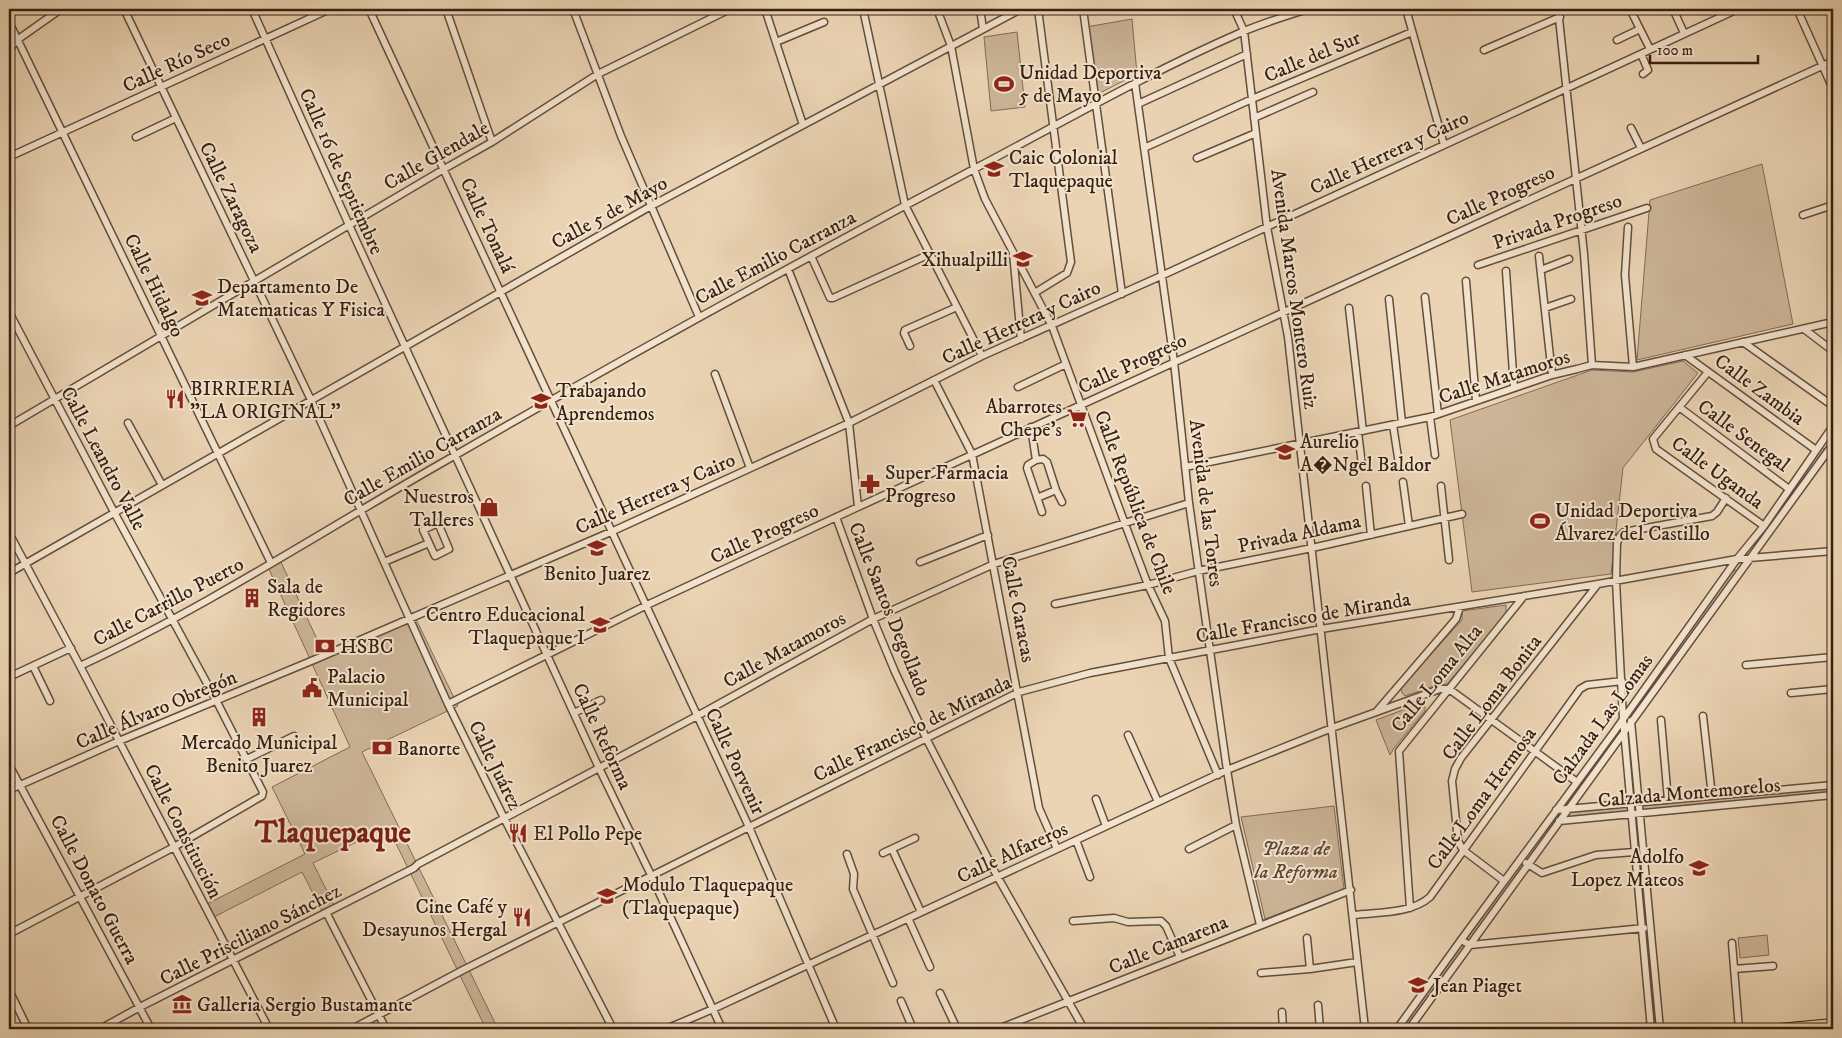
<svg xmlns="http://www.w3.org/2000/svg" width="1842" height="1038" viewBox="0 0 1842 1038" font-family="'IM FELL DW Pica',serif">
	<style>
		.green { fill: #ccb598; stroke: #826a54 }
		.lines { fill: none; stroke-linecap: round; stroke-linejoin: round }
		.minor-casing { stroke: #644d3a; stroke-width: 9 }
		.primary-casing { stroke: #372011; stroke-width: 12 }
		.minor { stroke: #f2e3ce; stroke-width: 6 }
		.primary { stroke: #ebd4b4; stroke-width: 10 }
		.labels { text-anchor: middle; stroke-width: 4; stroke-linejoin: round; paint-order: stroke }
		.street-label { font-size: 20px; fill: #372011; stroke: #f2e3ce }
		.poi-label { font-size: 20px; fill: #372011; stroke: #f2e3ce; text-anchor: start }
		.park-label { font-size: 20px; font-style: italic; fill: #5c4533; stroke: #f2e3ce }
		.town-label { font-size: 30px; font-weight: bold; fill: #7a1f14; stroke: #f2e3ce }
	</style>
	<rect width="100%" height="100%" fill="#ebd4b4"/>
	<filter id="stains"><feTurbulence type="fractalNoise" baseFrequency=".004" numOctaves="4"/><feColorMatrix values="0 0 0 0 .2 0 0 0 0 .09 0 0 0 0 .02 0 0 0 .5 -.17"/></filter>
	<radialGradient id="worn" r=".72"><stop offset=".6" stop-color="#630" stop-opacity="0"/><stop offset="1" stop-color="#630" stop-opacity=".3"/></radialGradient>
	<path class="green" d="M1132 19 1137 74 1096 95 1086 27Z
		M1017 32 1025 107 991 111 984 37Z
		M1762 164 1793 324 1637 360 1650 200Z
		M1683 361 1698 373 1623 468 1611 574 1472 592 1450 420 1592 370 1633 372Z
		M1821 447 1826 451 1751 558 1741 559Z
		M280 560 323 652 413 613 458 706 362 752 498 1029H486L388 827 313 863 335 907 323 913 302 872 212 918 205 905 305 854 272 787 350 747 268 567Z
		M1732 570 1737 571 1637 710 1633 707Z
		M1506 605V614L1447 684 1437 685 1405 696 1402 693 1401 687 1462 620V611Z
		M1421 703 1425 706V711L1394 748 1390 755 1376 720Z
		M1833 786V793L1643 811 1642 805Z
		M1334 806 1344 889 1265 919 1241 817Z
		M1630 806 1629 814 1565 818 1570 812Z
		M1631 818 1638 819 1657 1029H1651Z
		M1519 861 1525 865 1470 945 1463 941Z
		M1767 935 1769 955 1740 958 1738 938Z
		M1458 943 1466 947 1408 1029H1399Z"/>
	<g class="lines">
		<defs>
			<path id="minor" d="M124 9 311 400 448 704 504 818 613 1029
				M252 9 349 225 599 768 651 875 722 1029
				M369 9 749 827 836 1029
				M446 9 492 142
				M573 9 621 136 699 317
				M765 9 803 125
				M863 9 905 205 982 356
				M937 9 951 46 974 169 985 199 1052 326 1125 524 1148 585 1165 621 1169 658 1218 775
				M980 9 983 29
				M1083 9 1122 294
				M1234 9 1244 31 1267 227 1288 337 1365 1029
				M1406 9 1444 145
				M1558 9 1584 254 1592 365
				M1630 9 1650 49
				M1673 9 1684 33
				M1797 9 1833 89
				M9 22 271 563
				M1617 40 1640 29
				M776 42 824 22
				M9 50 17 40 61 9
				M1484 50 1560 17
				M1641 54 1648 70 1643 74
				M1135 83 1174 362 1189 503 1227 770 1236 825 1260 925
				M1138 104 1247 54
				M1254 118 1313 92
				M1631 128 1641 148
				M136 137 176 118
				M1144 148 1252 99 1412 32
				M9 157 330 9
				M1197 158 1256 133
				M1803 215 1833 205
				M1628 227 1625 275 1633 367
				M1013 253 1021 339
				M811 256 830 298H833L930 254
				M1539 256 1552 375
				M1478 265 1647 208
				M788 269 849 423 858 507
				M1541 270 1569 259
				M1506 271 1514 388
				M1466 281 1476 401
				M1036 292 1067 273 1071 262 1038 9
				M1425 297 1438 414
				M1389 299 1402 423
				M1349 308 1363 431
				M1545 308 1571 299
				M9 312 114 512 216 700 263 792 262 796 174 847 9 934
				M1804 329 1833 351
				M1743 342 1833 406
				M910 346 904 333 905 330 957 307
				M1685 355 1816 450
				M1708 372 1653 439 1656 449 1764 526
				M715 374 750 468
				M934 380 972 454 1039 808 1057 849
				M1018 387 1066 364
				M1679 407 1789 489
				M1430 417 1435 455
				M128 423 162 485
				M1393 425 1399 464
				M9 426 444 169 492 142 598 74 730 9
				M1031 427 1036 460
				M1358 432 1362 465
				M1185 467 1430 417 1552 375 1577 369 1592 365 1633 367 1833 322
				M1403 482 1409 526
				M1366 486 1371 535
				M1441 486 1449 560
				M1037 498 1056 490
				M1042 512 1027 468 1028 465 1036 460 1043 459 1047 462 1056 490 1062 502
				M836 517 873 619 895 672 926 738 997 876 1084 1029
				M438 523 449 549 435 556 423 530Z
				M9 533 80 666 269 1029
				M384 562 429 543
				M920 562 988 535
				M9 573 651 206 1021 9
				M1055 604 1148 585 1198 571 1312 548 1462 514
				M1746 665 1833 657
				M33 666 50 701
				M80 666C205 608 321 532 440 464 616 362 794 264 974 169 1063 122 1150 72 1242 32 1263 23 1286 16 1308 9
				M9 677 71 648
				M1791 693 1833 689
				M448 704 647 605 858 507 1833 61
				M1377 711 1456 619 1460 607
				M574 713 601 700
				M1703 716 1712 796
				M1832 716 1833 751
				M1661 720 1668 800
				M1631 721 1660 1029
				M1128 735 1158 802
				M247 759 294 736
				M9 765 151 1029
				M9 790 119 741 316 659 613 531 849 423 982 356 1161 276 1738 9
				M1096 799 1106 826
				M1556 810 1833 785
				M1559 821 1833 795
				M1076 840 1090 877
				M892 849 921 912
				M1189 849 1236 825
				M883 853 915 838
				M847 854 854 874 853 889 893 983
				M1526 863 1542 873 1596 855 1634 852
				M1504 881 1463 850 1458 841 1452 781 1455 769 1461 758 1598 584
				M1410 908 1399 751 1524 596
				M327 914 386 1029
				M1354 915C1378 912 1411 914 1430 897L1580 689 1587 685 1622 681
				M908 918 930 967
				M1073 921 1114 918 1128 922 1161 921 1166 926 1180 957
				M1307 938 1310 969
				M1461 940 1470 945 1644 928
				M1732 943 1739 1029
				M1734 969 1773 966
				M1261 973 1310 969 1357 962
				M9 990 28 1029
				M940 993 957 1029
				M901 1001 913 1029
				M1318 1005 1320 1029
				M1282 1012 1283 1029
				M100 1029 140 1007 414 868 418 864 450 847 697 716 873 619 994 564 1189 503
				M352 1029 463 970 1019 692 1090 673 1321 629 1598 584 1737 559 1833 551
				M666 1029 713 1009 1227 770 1332 728 1440 689H1449L1577 782
				M998 1029 1351 890
				M1397 1029 1461 940 1614 732 1737 559 1764 526 1833 426
				M1409 1029 1833 444
				M1651 1029 1623 719 1616 581 1617 543 1620 536 1624 532 1712 516 1717 512 1726 498"/>
			<path id="primary" d="M1778 1029 1833 1024"/>
		</defs>
		<use href="#minor" class="minor-casing"/>
		<use href="#primary" class="primary-casing"/>
		<use href="#minor" class="minor"/>
		<use href="#primary" class="primary"/>
	</g>
	<defs>
		<symbol id="stadium-bare" viewBox="-9 -9 18 18"><path d="M0-5a6.5 5 0 1 0 0 10a6.5 5 0 1 0 0-10ZM-3.5-1.8h7v3.6h-7Z" fill="#8f2418" stroke="#f2e3ce" stroke-width="2.5" paint-order="stroke"/></symbol>
		<symbol id="school-bare" viewBox="-9 -9 18 18"><path d="M0-5L7-2L0 1L-7-2ZM-4 1L0 2.5L4 1V4Q0 6-4 4Z" fill="#8f2418" stroke="#f2e3ce" stroke-width="2.5" paint-order="stroke"/></symbol>
		<symbol id="university-bare" viewBox="-9 -9 18 18"><path d="M0-5L7-2L0 1L-7-2ZM-4 1L0 2.5L4 1V4Q0 6-4 4Z" fill="#8f2418" stroke="#f2e3ce" stroke-width="2.5" paint-order="stroke"/></symbol>
		<symbol id="restaurant-bare" viewBox="-9 -9 18 18"><path d="M-5-6h1v4h1v-4h1v4h1v-4h1v5L-1.5 .5V6h-2V.5L-5-1ZM5-6V6H3V1.5H1.5Q1.5-4 5-6Z" fill="#8f2418" stroke="#f2e3ce" stroke-width="2.5" paint-order="stroke"/></symbol>
		<symbol id="supermarket-bare" viewBox="-9 -9 18 18"><path d="M-6-5.5h2.5l.6 2H6L4.5 2H-2.5L-4.4-4H-6ZM-1.5 3.2a1.3 1.3 0 1 0 .1 0ZM3 3.2a1.3 1.3 0 1 0 .1 0Z" fill="#8f2418" stroke="#f2e3ce" stroke-width="2.5" paint-order="stroke"/></symbol>
		<symbol id="pharmacy-bare" viewBox="-9 -9 18 18"><path d="M-2-6h4v4h4v4h-4v4h-4v-4h-4v-4h4Z" fill="#8f2418" stroke="#f2e3ce" stroke-width="2.5" paint-order="stroke"/></symbol>
		<symbol id="shop-bare" viewBox="-9 -9 18 18"><path d="M-5-2.5h2.3a2.7 3.5 0 0 1 5.4 0H5L5.5 6h-11ZM-1.5-2.5h3a1.5 2.3 0 0 0-3 0Z" fill="#8f2418" stroke="#f2e3ce" stroke-width="2.5" paint-order="stroke"/></symbol>
		<symbol id="building-bare" viewBox="-9 -9 18 18"><path d="M-4-6H4V6H1V3H-1V6H-4ZM-2.5-4.3h1.7v1.8h-1.7ZM.8-4.3h1.7v1.8H.8ZM-2.5-1h1.7V.8h-1.7ZM.8-1h1.7V.8H.8Z" fill="#8f2418" stroke="#f2e3ce" stroke-width="2.5" paint-order="stroke"/></symbol>
		<symbol id="bank-bare" viewBox="-9 -9 18 18"><path d="M-6-4H6V4H-6ZM0-2.3a2.3 2.3 0 1 0 0 4.6a2.3 2.3 0 1 0 0-4.6Z" fill="#8f2418" stroke="#f2e3ce" stroke-width="2.5" paint-order="stroke"/></symbol>
		<symbol id="civic-bare" viewBox="-9 -9 18 18"><path d="M-.6-6.5H3V-4.5H.6V-3L4-1V1h2V6H-6V1h2V-1L-.6-3ZM-1.2 2.5V6h2.4V2.5Z" fill="#8f2418" stroke="#f2e3ce" stroke-width="2.5" paint-order="stroke"/></symbol>
		<symbol id="museum-bare" viewBox="-9 -9 18 18"><path d="M0-6L6-3V-2H-6V-3ZM-5-1h2V3h-2ZM-1-1h2V3h-2ZM3-1h2V3H3ZM-6 4H6V6H-6Z" fill="#8f2418" stroke="#f2e3ce" stroke-width="2.5" paint-order="stroke"/></symbol>
	</defs>
	<g fill-rule="evenodd">
		<use href="#stadium-bare" x="990" y="70" width="28" height="28"/>
		<use href="#school-bare" x="980" y="155" width="28" height="28"/>
		<use href="#school-bare" x="1009" y="245" width="28" height="28"/>
		<use href="#university-bare" x="188" y="284" width="28" height="28"/>
		<use href="#restaurant-bare" x="161" y="385" width="28" height="28"/>
		<use href="#school-bare" x="527" y="387" width="28" height="28"/>
		<use href="#supermarket-bare" x="1063" y="404" width="28" height="28"/>
		<use href="#school-bare" x="1271" y="438" width="28" height="28"/>
		<use href="#pharmacy-bare" x="856" y="470" width="28" height="28"/>
		<use href="#shop-bare" x="475" y="493" width="28" height="28"/>
		<use href="#stadium-bare" x="1526" y="507" width="28" height="28"/>
		<use href="#school-bare" x="583" y="534" width="28" height="28"/>
		<use href="#building-bare" x="238" y="584" width="28" height="28"/>
		<use href="#school-bare" x="586" y="611" width="28" height="28"/>
		<use href="#bank-bare" x="311" y="632" width="28" height="28"/>
		<use href="#civic-bare" x="298" y="674" width="28" height="28"/>
		<use href="#building-bare" x="245" y="703" width="28" height="28"/>
		<use href="#bank-bare" x="368" y="734" width="28" height="28"/>
		<use href="#restaurant-bare" x="504" y="819" width="28" height="28"/>
		<use href="#school-bare" x="1685" y="854" width="28" height="28"/>
		<use href="#university-bare" x="593" y="882" width="28" height="28"/>
		<use href="#restaurant-bare" x="508" y="903" width="28" height="28"/>
		<use href="#school-bare" x="1404" y="971" width="28" height="28"/>
		<use href="#museum-bare" x="168" y="990" width="28" height="28"/>
	</g>
	<g class="labels">
		<g class="street-label">
			<text transform="translate(1312 56) rotate(-23)" y="7">Calle del Sur</text>
			<text transform="translate(176 62) rotate(-25)" y="7">Calle Río Seco</text>
			<text transform="translate(1389 152) rotate(-25)" y="7">Calle Herrera y Cairo</text>
			<text transform="translate(436 155) rotate(-30)" y="7">Calle Glendale</text>
			<text transform="translate(342 171) rotate(66)" y="7">Calle 16 de Septiembre</text>
			<text transform="translate(1500 195) rotate(-25)" y="7">Calle Progreso</text>
			<text transform="translate(232 197) rotate(64)" y="7">Calle Zaragoza</text>
			<text transform="translate(609 212) rotate(-29)" y="7">Calle 5 de Mayo</text>
			<text transform="translate(1557 221) rotate(-19)" y="7">Privada Progreso</text>
			<text transform="translate(488 225) rotate(65)" y="7">Calle Tonalá</text>
			<text transform="translate(775 257) rotate(-28)" y="7">Calle Emilio Carranza</text>
			<text transform="translate(155 285) rotate(64)" y="7">Calle Hidalgo</text>
			<text transform="translate(1295 289) rotate(82)" y="7">Avenida Marcos Montero Ruiz</text>
			<text transform="translate(1021 322) rotate(-25)" y="7">Calle Herrera y Cairo</text>
			<text transform="translate(1132 363) rotate(-25)" y="7">Calle Progreso</text>
			<text transform="translate(1504 376) rotate(-18)" y="7">Calle Matamoros</text>
			<text transform="translate(1760 389) rotate(36)" y="7">Calle Zambia</text>
			<text transform="translate(1744 435) rotate(36)" y="7">Calle Senegal</text>
			<text transform="translate(422 456) rotate(-30)" y="7">Calle Emilio Carranza</text>
			<text transform="translate(104 458) rotate(62)" y="7">Calle Leandro Valle</text>
			<text transform="translate(1718 472) rotate(36)" y="7">Calle Uganda</text>
			<text transform="translate(655 493) rotate(-24)" y="7">Calle Herrera y Cairo</text>
			<text transform="translate(1136 502) rotate(69)" y="7">Calle República de Chile</text>
			<text transform="translate(1207 503) rotate(83)" y="7">Avenida de las Torres</text>
			<text transform="translate(764 533) rotate(-25)" y="7">Calle Progreso</text>
			<text transform="translate(1299 533) rotate(-12)" y="7">Privada Aldama</text>
			<text transform="translate(168 601) rotate(-28)" y="7">Calle Carrillo Puerto</text>
			<text transform="translate(890 609) rotate(68)" y="7">Calle Santos Degollado</text>
			<text transform="translate(1019 609) rotate(79)" y="7">Calle Caracas</text>
			<text transform="translate(1303 617) rotate(-10)" y="7">Calle Francisco de Miranda</text>
			<text transform="translate(784 649) rotate(-29)" y="7">Calle Matamoros</text>
			<text transform="translate(1436 678) rotate(-51)" y="7">Calle Loma Alta</text>
			<text transform="translate(1491 697) rotate(-53)" y="7">Calle Loma Bonita</text>
			<text transform="translate(156 709) rotate(-23)" y="7">Calle Álvaro Obregón</text>
			<text transform="translate(1602 719) rotate(-54)" y="7">Calzada Las Lomas</text>
			<text transform="translate(912 728) rotate(-26)" y="7">Calle Francisco de Miranda</text>
			<text transform="translate(603 736) rotate(65)" y="7">Calle Reforma</text>
			<text transform="translate(736 761) rotate(65)" y="7">Calle Porvenir</text>
			<text transform="translate(496 765) rotate(64)" y="7">Calle Juárez</text>
			<text transform="translate(1689 792) rotate(-5)" y="7">Calzada Montemorelos</text>
			<text transform="translate(1481 798) rotate(-54)" y="7">Calle Loma Hermosa</text>
			<text transform="translate(184 831) rotate(63)" y="7">Calle Constitución</text>
			<text transform="translate(1012 852) rotate(-25)" y="7">Calle Alfareros</text>
			<text transform="translate(95 889) rotate(62)" y="7">Calle Donato Guerra</text>
			<text transform="translate(250 934) rotate(-27)" y="7">Calle Prisciliano Sánchez</text>
			<text transform="translate(1168 944) rotate(-22)" y="7">Calle Camarena</text>
		</g>
		<g class="poi-label">
			<text x="1019" y="79">Unidad Deportiva<tspan x="1019" dy="23">5 de Mayo</tspan></text>
			<text x="1009" y="164">Caic Colonial<tspan x="1009" dy="23">Tlaquepaque</tspan></text>
			<text x="1008" y="266" text-anchor="end">Xihualpilli</text>
			<text x="217" y="293">Departamento De<tspan x="217" dy="23">Matematicas Y Fisica</tspan></text>
			<text x="190" y="395">BIRRIERIA<tspan x="190" dy="23">"LA ORIGINAL"</tspan></text>
			<text x="556" y="397">Trabajando<tspan x="556" dy="23">Aprendemos</tspan></text>
			<text x="1062" y="413" text-anchor="end">Abarrotes<tspan x="1062" dy="23">Chepe's</tspan></text>
			<text x="1300" y="448">Aurelio<tspan x="1300" dy="23">A�Ngel Baldor</tspan></text>
			<text x="885" y="479">Super Farmacia<tspan x="885" dy="23">Progreso</tspan></text>
			<text x="474" y="503" text-anchor="end">Nuestros<tspan x="474" dy="23">Talleres</tspan></text>
			<text x="1555" y="517">Unidad Deportiva<tspan x="1555" dy="23">Álvarez del Castillo</tspan></text>
			<text x="597" y="580" text-anchor="middle">Benito Juarez</text>
			<text x="267" y="593">Sala de<tspan x="267" dy="23">Regidores</tspan></text>
			<text x="585" y="621" text-anchor="end">Centro Educacional<tspan x="585" dy="23">Tlaquepaque I</tspan></text>
			<text x="340" y="653">HSBC</text>
			<text x="327" y="683">Palacio<tspan x="327" dy="23">Municipal</tspan></text>
			<text x="259" y="749" text-anchor="middle">Mercado Municipal<tspan x="259" dy="23">Benito Juarez</tspan></text>
			<text x="397" y="755">Banorte</text>
			<text x="533" y="840">El Pollo Pepe</text>
			<text x="1684" y="863" text-anchor="end">Adolfo<tspan x="1684" dy="23">Lopez Mateos</tspan></text>
			<text x="622" y="891">Modulo Tlaquepaque<tspan x="622" dy="23">(Tlaquepaque)</tspan></text>
			<text x="507" y="913" text-anchor="end">Cine Café y<tspan x="507" dy="23">Desayunos Hergal</tspan></text>
			<text x="1433" y="992">Jean Piaget</text>
			<text x="197" y="1011">Galleria Sergio Bustamante</text>
		</g>
		<g class="park-label">
			<text x="1296" y="855">Plaza de<tspan x="1296" dy="23">la Reforma</tspan></text>
		</g>
		<g class="town-label">
			<text x="333" y="842">Tlaquepaque</text>
		</g>
	</g>
	<rect width="1842" height="1038" fill="none" stroke="#ebd4b4" stroke-width="30"/>
	<rect x="10" y="10" width="1822" height="1018" fill="none" stroke="#372011" stroke-width="2.5"/>
	<rect x="15" y="15" width="1812" height="1008" fill="none" stroke="#372011"/>
	<path d="M1650 55v8h108v-8" fill="none" stroke="#372011" stroke-width="2.5"/>
	<text x="1657" y="55" font-size="15" fill="#372011" stroke="#f2e3ce" stroke-width="4" paint-order="stroke">100 m</text>
	<rect width="100%" height="100%" filter="url(#stains)"/>
	<rect width="100%" height="100%" fill="url(#worn)"/>
</svg>
